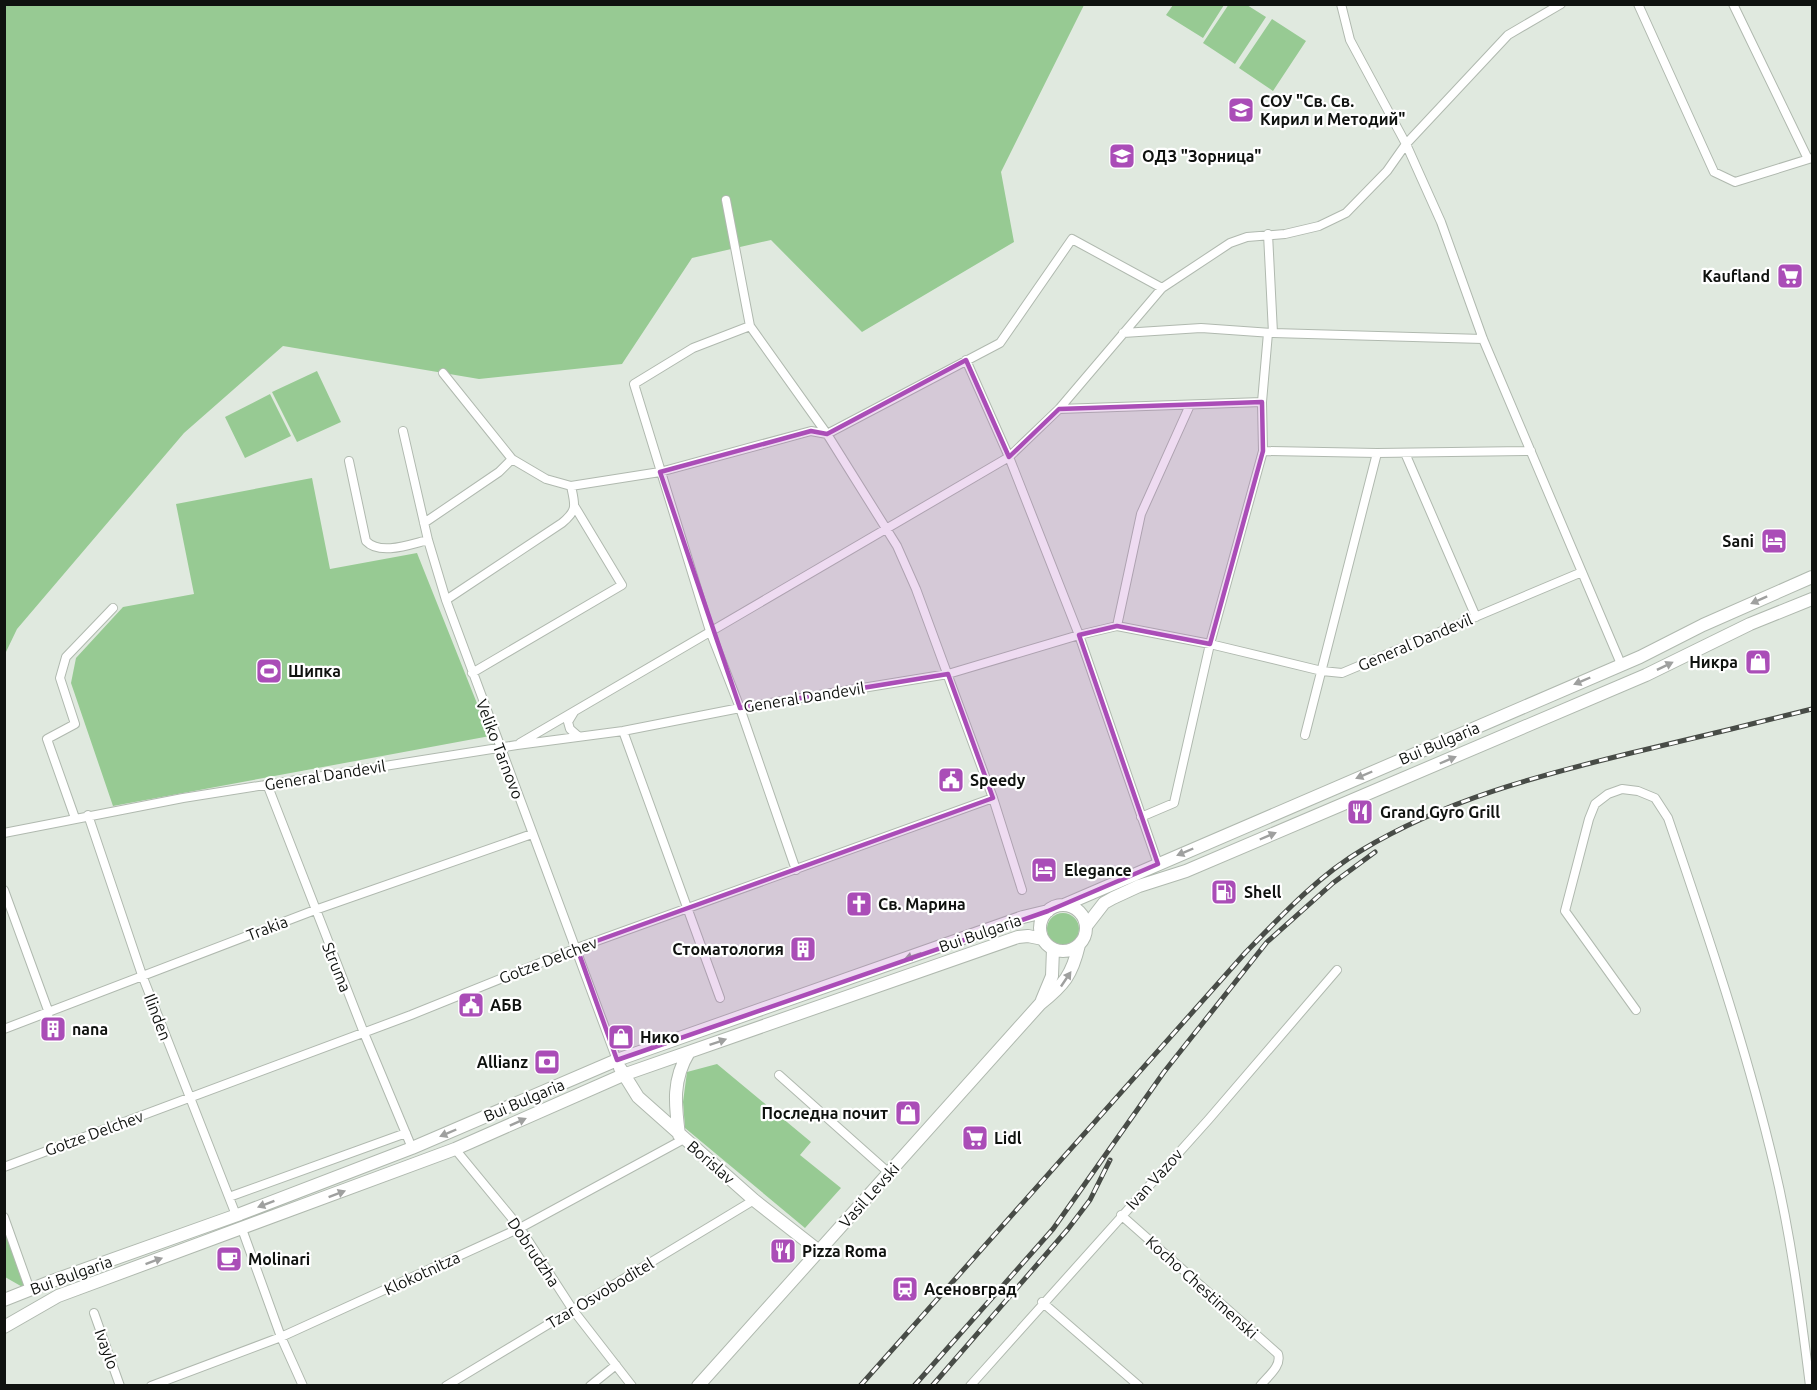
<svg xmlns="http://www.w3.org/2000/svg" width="1817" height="1390" viewBox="0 0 1817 1390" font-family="Ubuntu,sans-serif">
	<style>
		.green { fill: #97ca93 }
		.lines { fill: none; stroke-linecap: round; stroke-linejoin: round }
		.minor-casing { stroke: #b0b9af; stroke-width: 10 }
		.secondary-casing { stroke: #b0b9af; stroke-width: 14 }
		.minor { stroke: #fff; stroke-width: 8 }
		.secondary { stroke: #fff; stroke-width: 12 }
		.rail-casing { stroke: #484c47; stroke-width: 5 }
		.rail { stroke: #fff; stroke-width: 3; stroke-dasharray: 9; stroke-linecap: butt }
		.oneway { fill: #9fa09f }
		.marked { fill: #aa4db7; fill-opacity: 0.2; stroke: #aa4db7; stroke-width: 4.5; stroke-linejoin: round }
		.labels { text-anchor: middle; stroke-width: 4.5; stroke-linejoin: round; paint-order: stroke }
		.poi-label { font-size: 16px; font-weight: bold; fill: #0f120f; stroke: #fff; text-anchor: start }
		.street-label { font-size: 16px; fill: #0f120f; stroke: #fff }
	</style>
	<rect width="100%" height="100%" fill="#e0e9df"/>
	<path class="green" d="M1229 4 1247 5 1266 17 1235 64 1203 43Z
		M4 5H1084L1001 172 1014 242 862 332 771 240 692 258 622 364 479 379 283 346 184 433 17 629 5 654Z
		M1173 5V4L1224 5 1203 38 1166 15Z
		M1272 19 1306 41 1273 91 1239 68Z
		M317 371 341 422 297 442 272 392Z
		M270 394 291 436 245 458 225 417Z
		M312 478 330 569 417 553 490 736 113 806 71 683 76 658 123 607 194 594 176 504Z
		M1047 929a16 16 0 1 1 32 0a16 16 0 1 1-32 0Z
		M717 1064 811 1142 800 1155 841 1188 805 1228 685 1128 683 1102 687 1072Z
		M5 1232 26 1289 5 1277Z"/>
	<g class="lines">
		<defs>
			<path id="minor" d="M1341 4 1350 40 1406 144 1441 222 1483 339 1621 664
				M1638 4 1714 172 1735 182 1812 158
				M1733 4 1808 159
				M726 200 750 326 827 434 897 546 916 589 993 798 1022 890
				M1268 234 1273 333
				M750 326 693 348 634 384 710 631 740 708 796 870
				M1123 333 1201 328 1273 333 1483 339
				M966 360 1009 457 1079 635 1158 864
				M443 373 512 459 546 479 571 486 660 472 811 431 827 434 1000 343 1072 239 1162 288
				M1059 409 1262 402
				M403 431 428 540 446 600 617 1060
				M1263 451 1377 453 1531 451
				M1405 453 1476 617
				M349 461 366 541C380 556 411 544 428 540
				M424 523 499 472 512 459
				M446 600 562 523C578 510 575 505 571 486
				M1117 626 1141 514 1190 405
				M472 673 622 585 575 507
				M574 712 568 722 570 729 578 736
				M623 731 720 998
				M1305 735 1377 453
				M520 743 1009 457 1059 409 1162 288 1230 243 1247 237 1285 234 1319 226 1346 213 1387 171 1406 144 1508 35 1561 4
				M267 784 364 1033 412 1148
				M88 815 142 975 236 1215
				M1141 817 1174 803 1210 644 1263 451 1262 402 1268 333
				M75 818 47 739 75 724 60 678 66 657 113 608
				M4 833 183 798 517 745 623 731 740 708 948 674 1079 635 1117 626 1210 644 1322 671 1342 673 1582 572
				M4 890 49 1013
				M1636 1010 1565 911 1589 819 1595 804 1608 794 1622 789 1638 791 1655 798 1668 818C1707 932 1746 1047 1774 1165 1791 1236 1801 1313 1810 1386
				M4 1029 315 910 532 834
				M779 1075 889 1173
				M455 1149 520 1228 573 1310 632 1386
				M4 1167 411 1015 577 948 993 798
				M229 1197 406 1133
				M1121 1215 1278 1354C1282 1366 1268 1376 1260 1386
				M4 1217 30 1290
				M242 1229 281 1337 303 1386
				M1042 1302 1139 1386
				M94 1313 120 1386
				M151 1386 281 1337 520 1228 684 1139
				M446 1386 754 1200
				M590 1386 616 1365
				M970 1386 1209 1119 1337 970"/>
			<path id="secondary" d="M1040 928a23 23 0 1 1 46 0a23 23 0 1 1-46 0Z
				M1064 905 1640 657 1703 625 1812 577
				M1087 925 1104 903 1113 898 1139 886 1186 871 1348 802 1646 675 1750 624 1812 599
				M1042 1000 1052 976 1053 949
				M620 1068 638 1097 754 1200 819 1251
				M679 1135C675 1104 672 1080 689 1052
				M4 1300 52 1281 240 1214 412 1148 617 1060 1023 917 1048 911
				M4 1327 58 1296 455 1149 623 1075 1018 937 1028 936 1043 939
				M698 1386 1040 1004C1064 985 1072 975 1079 945"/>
		</defs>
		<use href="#minor" class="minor-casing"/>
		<use href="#secondary" class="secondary-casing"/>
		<use href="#minor" class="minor"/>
		<use href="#secondary" class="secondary"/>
		<defs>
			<path id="rail" d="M860 1386 1246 952C1281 916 1318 876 1362 850 1445 800 1537 776 1631 753 1691 739 1752 724 1812 709
				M914 1386 1053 1229 1164 1072 1267 942 1333 883 1375 852
				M932 1386 1068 1229 1090 1200 1110 1160"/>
		</defs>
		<use href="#rail" class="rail-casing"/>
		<use href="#rail" class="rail"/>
	</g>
	<defs><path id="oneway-solid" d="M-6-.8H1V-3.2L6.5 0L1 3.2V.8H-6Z" transform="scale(1.5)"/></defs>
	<g class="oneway">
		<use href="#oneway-solid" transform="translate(1759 600) rotate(156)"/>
		<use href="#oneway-solid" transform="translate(1665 666) rotate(-26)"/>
		<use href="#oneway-solid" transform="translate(1582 681) rotate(157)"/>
		<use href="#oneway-solid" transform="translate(1448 760) rotate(-23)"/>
		<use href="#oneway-solid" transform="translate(1364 775) rotate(157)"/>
		<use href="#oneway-solid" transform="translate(1268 836) rotate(-23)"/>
		<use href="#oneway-solid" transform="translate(1185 852) rotate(157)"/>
		<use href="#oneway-solid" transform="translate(913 956) rotate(161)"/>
		<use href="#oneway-solid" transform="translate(1066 979) rotate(-56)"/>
		<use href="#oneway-solid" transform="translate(718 1042) rotate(-19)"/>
		<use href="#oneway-solid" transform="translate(518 1122) rotate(-24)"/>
		<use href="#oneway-solid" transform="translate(448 1133) rotate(157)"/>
		<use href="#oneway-solid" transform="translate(337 1194) rotate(-21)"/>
		<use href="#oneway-solid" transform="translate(266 1204) rotate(159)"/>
		<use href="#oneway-solid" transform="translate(154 1261) rotate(-20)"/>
	</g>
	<path class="marked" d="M966 360 1009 457 1059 409 1262 402 1263 451 1210 644 1117 626 1079 635 1158 864 1048 911 617 1060 577 948 993 798 948 674 740 708 660 472 811 431 827 434Z"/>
	<defs>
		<symbol id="school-square" viewBox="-11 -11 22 22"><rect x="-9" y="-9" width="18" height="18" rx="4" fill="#aa4db7" stroke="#fff"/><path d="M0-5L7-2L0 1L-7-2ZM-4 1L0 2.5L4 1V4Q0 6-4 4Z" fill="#fff"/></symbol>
		<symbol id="supermarket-square" viewBox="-11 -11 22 22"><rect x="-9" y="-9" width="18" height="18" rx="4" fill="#aa4db7" stroke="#fff"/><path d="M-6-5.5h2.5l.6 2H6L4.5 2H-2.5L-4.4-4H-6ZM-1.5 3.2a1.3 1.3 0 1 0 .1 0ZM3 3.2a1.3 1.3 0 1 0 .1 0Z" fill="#fff"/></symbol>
		<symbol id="hotel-square" viewBox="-11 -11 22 22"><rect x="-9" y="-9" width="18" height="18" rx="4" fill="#aa4db7" stroke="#fff"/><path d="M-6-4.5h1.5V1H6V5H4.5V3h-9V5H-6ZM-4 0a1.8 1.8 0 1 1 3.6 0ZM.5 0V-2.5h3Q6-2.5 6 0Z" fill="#fff"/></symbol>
		<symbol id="shop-square" viewBox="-11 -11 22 22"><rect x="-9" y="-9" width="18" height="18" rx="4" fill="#aa4db7" stroke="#fff"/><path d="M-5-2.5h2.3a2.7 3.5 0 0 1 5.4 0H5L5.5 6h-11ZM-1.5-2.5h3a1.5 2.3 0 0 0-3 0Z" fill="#fff"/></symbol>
		<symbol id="stadium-square" viewBox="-11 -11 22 22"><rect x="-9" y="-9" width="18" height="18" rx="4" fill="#aa4db7" stroke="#fff"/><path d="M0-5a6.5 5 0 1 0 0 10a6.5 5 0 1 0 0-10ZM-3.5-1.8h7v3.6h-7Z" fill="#fff"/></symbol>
		<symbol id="civic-square" viewBox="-11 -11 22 22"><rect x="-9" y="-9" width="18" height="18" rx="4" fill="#aa4db7" stroke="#fff"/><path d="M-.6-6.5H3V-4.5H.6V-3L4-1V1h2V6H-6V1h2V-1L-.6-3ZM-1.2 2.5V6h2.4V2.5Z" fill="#fff"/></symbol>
		<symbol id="restaurant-square" viewBox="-11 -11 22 22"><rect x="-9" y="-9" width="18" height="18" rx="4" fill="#aa4db7" stroke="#fff"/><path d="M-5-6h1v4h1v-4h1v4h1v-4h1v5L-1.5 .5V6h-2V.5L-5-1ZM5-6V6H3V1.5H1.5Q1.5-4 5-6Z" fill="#fff"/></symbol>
		<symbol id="fuel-square" viewBox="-11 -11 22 22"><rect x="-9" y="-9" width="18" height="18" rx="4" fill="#aa4db7" stroke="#fff"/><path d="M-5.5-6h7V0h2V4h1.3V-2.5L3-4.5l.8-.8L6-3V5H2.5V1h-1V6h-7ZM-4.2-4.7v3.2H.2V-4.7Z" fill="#fff"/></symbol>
		<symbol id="church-square" viewBox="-11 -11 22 22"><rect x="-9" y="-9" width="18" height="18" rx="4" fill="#aa4db7" stroke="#fff"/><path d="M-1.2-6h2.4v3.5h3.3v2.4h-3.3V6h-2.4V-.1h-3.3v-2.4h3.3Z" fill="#fff"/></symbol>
		<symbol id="building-square" viewBox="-11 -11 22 22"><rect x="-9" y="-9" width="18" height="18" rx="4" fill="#aa4db7" stroke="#fff"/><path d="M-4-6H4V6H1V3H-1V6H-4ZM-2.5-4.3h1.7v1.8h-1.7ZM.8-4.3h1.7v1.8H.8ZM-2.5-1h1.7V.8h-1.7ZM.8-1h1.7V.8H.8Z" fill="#fff"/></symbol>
		<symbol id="bank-square" viewBox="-11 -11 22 22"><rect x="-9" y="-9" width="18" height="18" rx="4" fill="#aa4db7" stroke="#fff"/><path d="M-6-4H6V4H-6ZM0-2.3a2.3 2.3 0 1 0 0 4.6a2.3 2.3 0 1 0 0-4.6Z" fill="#fff"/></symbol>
		<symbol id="cafe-square" viewBox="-11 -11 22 22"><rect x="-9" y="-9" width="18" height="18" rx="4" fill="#aa4db7" stroke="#fff"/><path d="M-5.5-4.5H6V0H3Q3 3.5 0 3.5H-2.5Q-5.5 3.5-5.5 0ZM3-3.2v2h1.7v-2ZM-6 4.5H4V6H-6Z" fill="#fff"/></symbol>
		<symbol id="station-square" viewBox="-11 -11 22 22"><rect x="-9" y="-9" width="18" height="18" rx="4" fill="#aa4db7" stroke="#fff"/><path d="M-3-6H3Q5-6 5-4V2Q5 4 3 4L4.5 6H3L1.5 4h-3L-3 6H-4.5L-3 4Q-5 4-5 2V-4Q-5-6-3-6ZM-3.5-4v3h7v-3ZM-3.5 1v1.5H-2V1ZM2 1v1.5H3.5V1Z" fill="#fff"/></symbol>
	</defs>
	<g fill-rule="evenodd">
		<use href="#school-square" x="1226" y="95" width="30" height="30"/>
		<use href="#school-square" x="1107" y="141" width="30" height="30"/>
		<use href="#supermarket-square" x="1775" y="261" width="30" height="30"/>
		<use href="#hotel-square" x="1759" y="526" width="30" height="30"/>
		<use href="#shop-square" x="1743" y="647" width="30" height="30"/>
		<use href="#stadium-square" x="254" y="656" width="30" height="30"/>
		<use href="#civic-square" x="936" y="765" width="30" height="30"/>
		<use href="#restaurant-square" x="1345" y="797" width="30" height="30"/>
		<use href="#hotel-square" x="1029" y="855" width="30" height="30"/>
		<use href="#fuel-square" x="1209" y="877" width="30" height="30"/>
		<use href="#church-square" x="844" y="889" width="30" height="30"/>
		<use href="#building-square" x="788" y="934" width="30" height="30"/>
		<use href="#civic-square" x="456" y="990" width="30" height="30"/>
		<use href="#building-square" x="38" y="1014" width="30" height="30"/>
		<use href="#shop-square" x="606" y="1022" width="30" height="30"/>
		<use href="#bank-square" x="532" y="1047" width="30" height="30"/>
		<use href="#shop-square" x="893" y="1098" width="30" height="30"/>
		<use href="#supermarket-square" x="960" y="1123" width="30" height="30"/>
		<use href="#restaurant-square" x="768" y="1236" width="30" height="30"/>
		<use href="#cafe-square" x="214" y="1244" width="30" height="30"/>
		<use href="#station-square" x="890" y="1274" width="30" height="30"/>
	</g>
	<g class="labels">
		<g class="poi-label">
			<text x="1260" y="107">СОУ "Св. Св.<tspan x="1260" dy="18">Кирил и Методий"</tspan></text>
			<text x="1142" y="162">ОДЗ "Зорница"</text>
			<text x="1770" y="282" text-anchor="end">Kaufland</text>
			<text x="1754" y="547" text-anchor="end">Sani</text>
			<text x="1738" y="668" text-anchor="end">Никра</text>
			<text x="288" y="677">Шипка</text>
			<text x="970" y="786">Speedy</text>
			<text x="1380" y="818">Grand Gyro Grill</text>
			<text x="1064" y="876">Elegance</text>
			<text x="1244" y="898">Shell</text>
			<text x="878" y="910">Св. Марина</text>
			<text x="784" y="955" text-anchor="end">Стоматология</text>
			<text x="490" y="1011">АБВ</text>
			<text x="72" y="1035">nana</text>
			<text x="640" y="1043">Нико</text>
			<text x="528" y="1068" text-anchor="end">Allianz</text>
			<text x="888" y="1119" text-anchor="end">Последна почит</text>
			<text x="994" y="1144">Lidl</text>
			<text x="802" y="1257">Pizza Roma</text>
			<text x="248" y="1265">Molinari</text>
			<text x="924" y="1295">Асеновград</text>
		</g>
		<g class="street-label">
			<text transform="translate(1415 642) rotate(-23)" y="6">General Dandevil</text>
			<text transform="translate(804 697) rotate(-9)" y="6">General Dandevil</text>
			<text transform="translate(1439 743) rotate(-23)" y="6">Bui Bulgaria</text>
			<text transform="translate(500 749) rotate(69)" y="6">Veliko Tarnovo</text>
			<text transform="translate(325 775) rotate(-9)" y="6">General Dandevil</text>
			<text transform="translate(267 928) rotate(-21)" y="6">Trakia</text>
			<text transform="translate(980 933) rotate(-19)" y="6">Bui Bulgaria</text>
			<text transform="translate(548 960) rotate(-21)" y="6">Gotze Delchev</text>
			<text transform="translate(337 967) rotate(68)" y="6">Struma</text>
			<text transform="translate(158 1017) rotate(69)" y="6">Ilinden</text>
			<text transform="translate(524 1100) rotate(-23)" y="6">Bui Bulgaria</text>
			<text transform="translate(94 1133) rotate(-20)" y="6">Gotze Delchev</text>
			<text transform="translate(711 1162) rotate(41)" y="6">Borislav</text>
			<text transform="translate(1154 1179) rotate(-48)" y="6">Ivan Vazov</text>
			<text transform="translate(869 1195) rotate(-48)" y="6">Vasil Levski</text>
			<text transform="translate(534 1252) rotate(56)" y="6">Dobrudzha</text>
			<text transform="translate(422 1273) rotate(-25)" y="6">Klokotnitza</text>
			<text transform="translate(71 1275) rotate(-20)" y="6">Bui Bulgaria</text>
			<text transform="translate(1202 1287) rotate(42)" y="6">Kocho Chestimenski</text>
			<text transform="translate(600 1293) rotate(-31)" y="6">Tzar Osvoboditel</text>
			<text transform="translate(107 1349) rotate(70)" y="6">Ivaylo</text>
		</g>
	</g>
	<rect width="1817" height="1390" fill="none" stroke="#0f120f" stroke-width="12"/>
</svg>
